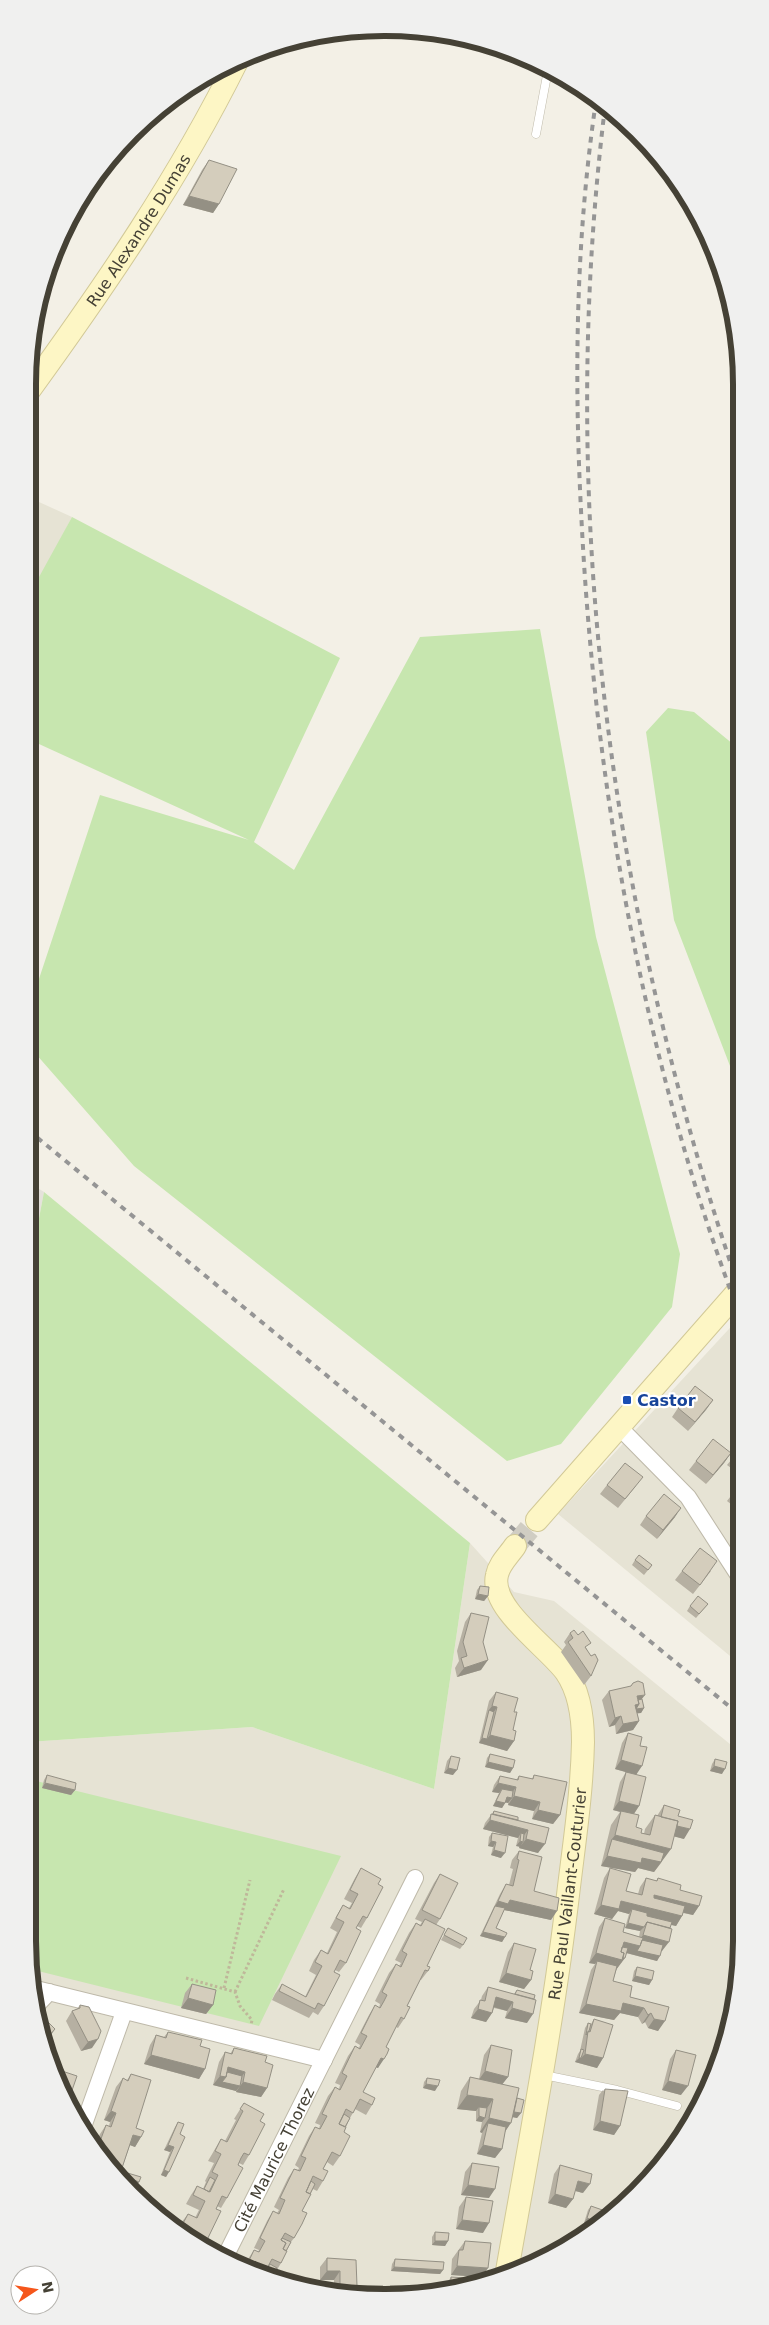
<svg xmlns="http://www.w3.org/2000/svg" width="769" height="2325" viewBox="0 0 769 2325" font-family="'DejaVu Sans',sans-serif">
	<style>
		.residential { fill: #e6e3d4 }
		.industrial { fill: #e5e2db }
		.green { fill: #c7e6af }
		.lines { fill: none; stroke-linecap: round; stroke-linejoin: round }
		.secondary-tunnel { stroke: #d0cdc3; stroke-width: 22; stroke-dasharray: 22 11; stroke-linecap: butt }
		.lane-casing { stroke: #beb9a9; stroke-width: 9 }
		.street-casing { stroke: #beb9a9; stroke-width: 18 }
		.secondary-casing { stroke: #d2c997; stroke-width: 24 }
		.path { stroke: #bfb79a; stroke-width: 3; stroke-dasharray: 2.5 2.5; stroke-linecap: butt }
		.lane { stroke: #fff; stroke-width: 8 }
		.street { stroke: #fff; stroke-width: 16 }
		.secondary { stroke: #fdf6c5; stroke-width: 22 }
		.rail { stroke: #959595; stroke-width: 4; stroke-dasharray: 6 6; stroke-linecap: butt }
		.wall { fill: #b6b0a2 }
		.shaded-wall { fill: #949084 }
		.building { fill: #d4cdbc; stroke: #949084 }
		.transit-dot { fill: #1a4fb4; stroke: #fff; stroke-width: 2 }
		.labels { text-anchor: middle; stroke-width: 4.5; stroke-linejoin: round; paint-order: stroke }
		.street-label { font-size: 16px; fill: #454135; stroke: #fff }
		.transit-label { font-size: 16px; font-weight: bold; fill: #164399; stroke: #fff; text-anchor: start }
		.rim { fill: none; stroke: #454135; stroke-width: 6 }
	</style>
	<rect width="100%" height="100%" fill="#f3f0e6"/>
	<path class="residential" d="M28 497 72 517 28 603Z
		M740 1317 741 1665 558 1514Z
		M470 1543 514 1592 554 1601 741 1753V1940L735 2010 714 2077 681 2139 637 2193 583 2237 477 2285 408 2297 338 2294 226 2261 167 2224 116 2176 55 2077 34 2010 28 1941V1742L252 1727 434 1789Z"/>
	<path class="industrial" d="M28 1182 44 1192 28 1276Z"/>
	<path class="green" d="M72 517 340 658 254 842 294 870 420 637 540 629 596 937 680 1254 672 1307 561 1444 507 1461 134 1166 28 1045V1012L100 795 249 840 28 739V597Z
		M668 708 694 712 739 749 740 1092 674 920 646 732Z
		M44 1192 470 1543 434 1789 252 1727 28 1742V1276Z
		M28 1779 341 1856 259 2026 30 1969 28 1940Z"/>
	<g class="lines">
		<path class="secondary-tunnel" d="M515 1546 537 1520"/>
		<defs>
			<path id="lane" d="M536 134 548 70
				M544 2075 617 2090 677 2106"/>
			<g id="street">
				<path d="M618 1426 688 1497 741 1579"/>
				<path d="M32 1988 324 2060"/>
				<path d="M34 2008 49 1992"/>
				<path d="M84 2124 124 2012"/>
				<path id="s1" d="M224 2259 415 1878"/>
			</g>
			<g id="secondary">
				<path id="s2" d="M28 392C105 286 179 178 237 61"/>
				<path d="M537 1520 740 1289"/>
				<path id="s3" d="M507 2271C529 2146 553 2021 568 1895 574 1844 582 1793 583 1742 583 1719 579 1691 566 1672 548 1647 489 1608 497 1575 499 1564 509 1555 515 1546"/>
			</g>
		</defs>
		<use href="#lane" class="lane-casing"/>
		<use href="#street" class="street-casing"/>
		<use href="#secondary" class="secondary-casing"/>
		<path class="path" d="M28 1071 37 1079
			M186 1978 235 1992 240 2006 252 2020 251 2025
			M224 1988 250 1880
			M235 1992 284 1889"/>
		<use href="#lane" class="lane"/>
		<use href="#street" class="street"/>
		<use href="#secondary" class="secondary"/>
		<path class="rail" d="M596 101C576 236 574 373 581 510 594 783 643 1060 740 1316
			M605 107C556 505 610 913 740 1291
			M28 1130 741 1716"/>
	</g>
	<path class="wall" d="M209 160 219 204 213 213 183 205 202 170Z
		M713 1400 688 1431 672 1417 678 1408Z
		M741 1448V1465L735 1471 727 1465Z
		M731 1453 724 1463 706 1484 689 1470 696 1461Z
		M741 1483V1512L727 1501Z
		M607 1485 636 1486 618 1508 600 1494Z
		M646 1516 675 1517 657 1539 640 1525Z
		M635 1560 652 1565 644 1575 632 1565Z
		M682 1571H711L693 1594 675 1580Z
		M480 1586 488 1596 484 1601 475 1599 477 1590Z
		M708 1604 696 1618 687 1611 690 1606Z
		M471 1613 483 1642 481 1670 457 1677 455 1668 459 1661 457 1651 465 1622Z
		M570 1633 587 1649 591 1676 584 1685 561 1652 566 1645 564 1642Z
		M741 1635V1641L738 1639Z
		M633 1683 642 1699 644 1708 641 1713H637L639 1721 633 1730 616 1734 615 1725 609 1727 602 1700 609 1691 630 1687Z
		M496 1692 514 1712 513 1730 514 1741 507 1751 479 1743 489 1701Z
		M628 1733 640 1746 636 1775 639 1806 634 1814 636 1827 641 1833 644 1834 645 1829 655 1815 657 1816 664 1805 678 1816 684 1839 674 1836 661 1863 654 1872 638 1868 635 1872 601 1866 611 1825 620 1812 613 1810 620 1782 626 1772 615 1769 622 1743Z
		M490 1754 513 1768 510 1773 485 1767 487 1758Z
		M451 1756 453 1775 444 1773 447 1761Z
		M715 1759 722 1774 710 1771 712 1764Z
		M47 1775 75 1790 71 1795 42 1788 44 1780Z
		M534 1775 560 1815 553 1824 532 1819 534 1811 508 1805V1803L506 1802 502 1808 493 1806 499 1793 492 1792 494 1785 500 1776 516 1780 519 1776 532 1779Z
		M494 1811 518 1820 549 1828 538 1853 519 1848V1846H516L518 1838 483 1829 485 1823Z
		M492 1833 501 1858 491 1855 493 1847 488 1846 489 1837Z
		M741 1835V1848H738Z
		M519 1851 534 1891 551 1920 504 1910 496 1928 505 1937 502 1942 480 1936 500 1894 506 1884 509 1885 513 1869 510 1868 512 1860Z
		M361 1868 378 1884 367 1918 361 1928 357 1926 356 1928 346 1963 339 1972 335 1970 324 2006 318 2015 313 2012 309 2018 272 2000 275 1994 282 1984 305 1997 316 1975 309 1971 314 1960 321 1950 327 1953 337 1932 330 1928 337 1915 343 1905 349 1908 352 1903 344 1899 355 1878Z
		M610 1868 626 1891 638 1894 640 1887 646 1878 656 1881 658 1878 680 1890 699 1906 693 1915 683 1913 682 1916 676 1926 671 1925 662 1951H661L657 1961 626 1953 621 1963H620L617 1968 613 1981 630 1997 669 2007 658 2031 648 2028 645 2022 642 2024 638 2017 620 2013 614 2020 579 2013 591 1970 595 1964 589 1963 599 1927 605 1918 623 1932 639 1937 640 1931 625 1928 629 1914 618 1911 612 1919 594 1914 604 1878Z
		M440 1874V1919L436 1925 427 1966 428 1971 421 1980H420L407 2006 404 2019 398 2028 396 2027 386 2047 378 2068 376 2067 363 2092 372 2105 366 2115 355 2109 350 2118 344 2132 340 2156 333 2166 327 2162 323 2169V2181L317 2191 313 2189 302 2211 294 2238 291 2242 281 2263 274 2275 244 2266 248 2259 254 2250 258 2252 259 2250 254 2248 267 2221 273 2211 277 2213 279 2210 274 2207 288 2178 294 2169 298 2170 299 2168 295 2165 309 2136 315 2127 319 2129 320 2125 315 2123 328 2096 335 2087 339 2089 340 2085 335 2083 348 2056 355 2046 359 2048 360 2045 355 2042 369 2015 375 2005 379 2008 380 2004 375 2001 389 1973 396 1964 399 1966 401 1963 395 1960 409 1933 416 1923 420 1925 422 1922 415 1919 434 1883Z
		M448 1928 463 1945 460 1949 441 1940Z
		M514 1943 531 1980 524 1989 499 1982 508 1952Z
		M637 1967 652 1980 649 1985 632 1981 634 1971Z
		M192 1984 213 2005 206 2014 181 2008 185 1993Z
		M488 1987 514 1994 517 1990 527 2023 505 2018 507 2011 494 2008 492 2013 486 2022 471 2018 474 2009 481 2000 482 1996Z
		M80 2005 92 2048 81 2051 66 2021 72 2011 77 2009Z
		M594 2019 603 2058 597 2068 575 2062 578 2054 580 2051 585 2028 588 2023 591 2024Z
		M168 2032 200 2046 205 2069 199 2079 144 2064 150 2045 156 2035 164 2037Z
		M491 2045 508 2077 502 2084 517 2098 521 2113 517 2118 513 2117 505 2132 502 2149 495 2158 477 2154 482 2133 480 2132 482 2122 476 2121V2111L457 2109 461 2091 470 2077 479 2079 484 2055Z
		M234 2048 265 2062 267 2088 261 2097 236 2092V2091L213 2085 219 2062 225 2052 230 2054Z
		M676 2050 681 2095 662 2090 670 2059Z
		M131 2074 136 2128 141 2137 135 2147 130 2145 121 2171 139 2182 133 2191 116 2176 96 2144 100 2134 106 2125 109 2126 110 2122 104 2120 116 2087 123 2078 127 2080Z
		M427 2078 435 2091 423 2088 424 2082Z
		M605 2089 620 2126 614 2135 593 2130 599 2095 603 2090 604 2091Z
		M244 2103 260 2121 249 2155 243 2165 239 2163 227 2198 221 2208 217 2206 206 2242 203 2246 178 2230 181 2223 188 2214 195 2218 199 2210 186 2204 191 2195 197 2186 203 2189 206 2182 205 2181 214 2163 208 2161 215 2149 221 2139 225 2141 236 2120 234 2119Z
		M178 2122 180 2134 166 2177 161 2175 170 2152 164 2150 175 2127Z
		M472 2163 489 2198 461 2195 465 2172Z
		M560 2165 583 2193 575 2191 573 2199 566 2208 548 2203 554 2174Z
		M466 2197 483 2233 456 2229 459 2207Z
		M591 2206 611 2213 584 2223 588 2210Z
		M435 2232 448 2241 445 2246 432 2245V2237Z
		M465 2241 482 2277 451 2275 452 2259Z
		M327 2258 357 2286 338 2294 330 2292 334 2287V2280H320V2267Z
		M395 2259 443 2270 440 2274 391 2271 392 2264Z
		M451 2277 477 2285 445 2291V2287Z
		M390 2286 408 2297 384 2296Z"/>
	<path class="shaded-wall" d="M189 196 219 204 213 213 183 205Z
		M713 1400 706 1410 688 1431 695 1422Z
		M731 1453 724 1463 706 1484 713 1475Z
		M681 1508 675 1517 657 1539 663 1530Z
		M478 1594 488 1596 484 1601 475 1599Z
		M488 1660 481 1670 457 1677 464 1668Z
		M645 1695 638 1704 637 1696Z
		M639 1704 644 1708 641 1713 632 1714 635 1705Z
		M492 1706 497 1707 491 1717 489 1710Z
		M621 1716 615 1725 609 1727 615 1718Z
		M639 1721 633 1730 616 1734 623 1724Z
		M490 1735 514 1741 507 1751 483 1744Z
		M482 1738 487 1739 483 1744 479 1743Z
		M621 1760 642 1766 636 1775 615 1769Z
		M488 1762 513 1768 510 1773 485 1767Z
		M714 1766 725 1769 722 1774 710 1771Z
		M448 1768 457 1770 453 1775 444 1773Z
		M45 1783 75 1790 71 1795 42 1788Z
		M498 1783 516 1787 510 1796 502 1789 499 1793 492 1792Z
		M514 1796 540 1802 534 1811 508 1805Z
		M507 1797 512 1798 508 1803 503 1802Z
		M496 1801 505 1803 502 1808 493 1806Z
		M619 1801 639 1806 633 1815 613 1810Z
		M538 1810 560 1815 553 1824 532 1819Z
		M490 1820 528 1830 521 1839V1833L518 1838 483 1829Z
		M660 1821 690 1829 684 1839 653 1831Z
		M615 1835 671 1849 654 1872 638 1868 635 1872 601 1866 607 1856 612 1839Z
		M526 1839 545 1844 538 1853 519 1848Z
		M491 1841 496 1842 493 1847 488 1846Z
		M520 1841 523 1842 520 1847 516 1846Z
		M741 1843V1848H738Z
		M494 1850 505 1853 501 1858 491 1855Z
		M654 1895 699 1906 693 1915 648 1904Z
		M510 1900 557 1911 551 1920 504 1910 495 1906 498 1901Z
		M621 1901 682 1916 676 1926 631 1914 632 1909 629 1914 618 1911 612 1919 594 1914 601 1905Z
		M628 1923 644 1927 640 1931 625 1928Z
		M483 1932 505 1937 502 1942 480 1936Z
		M643 1935 669 1942 662 1951 639 1945 640 1939Z
		M624 1942 640 1946 660 1956 657 1961 619 1951Z
		M596 1953 618 1956 625 1958 616 1970 597 1961 595 1964 589 1963Z
		M506 1973 531 1980 524 1989 499 1982Z
		M635 1976 652 1980 649 1985 632 1981Z
		M496 1997 513 2002 507 2011 490 2006Z
		M188 1998 213 2005 206 2014 181 2008Z
		M623 2003 644 2008 638 2017 620 2013 614 2020 579 2013 586 2004Z
		M512 2008 533 2014 527 2023 505 2018Z
		M478 2009 492 2013 486 2022 471 2018Z
		M651 2013 645 2022 642 2024 648 2015Z
		M654 2019 665 2021 658 2031 648 2028Z
		M55 2029 45 2044 46 2039Z
		M98 2039 92 2048 81 2051 88 2042Z
		M585 2054 603 2058 597 2068 575 2062 579 2058H581Z
		M151 2055 205 2069 199 2079 144 2064Z
		M381 2058 384 2059 378 2068 375 2067Z
		M228 2067 245 2072 239 2081 240 2086 236 2091 213 2085 220 2076Z
		M485 2071 508 2077 501 2086 478 2081Z
		M668 2081 688 2086 681 2095 662 2090Z
		M243 2082 267 2088 261 2097 236 2092Z
		M426 2084 438 2086 435 2091 423 2088Z
		M467 2095 493 2099 484 2113 479 2107 476 2111 457 2109Z
		M111 2111 116 2113 110 2122 104 2120Z
		M510 2111 521 2113 517 2118 506 2116Z
		M479 2116 485 2118 482 2122 476 2121Z
		M489 2118 511 2123 502 2136 488 2123 482 2133 480 2132Z
		M600 2121 620 2126 614 2135 593 2130Z
		M133 2135 141 2137 135 2147 127 2144Z
		M168 2145 174 2147 170 2152 164 2150Z
		M483 2145 502 2149 495 2158 477 2154Z
		M164 2170 169 2172 166 2177 161 2175Z
		M127 2177 139 2182 133 2191 123 2182Z
		M578 2181 590 2184 583 2193 572 2190Z
		M468 2185 495 2189 489 2198 461 2195Z
		M555 2194 573 2199 566 2208 548 2203Z
		M587 2218 600 2223 595 2227 584 2223Z
		M462 2220 489 2223 483 2233 456 2229Z
		M435 2241H448L445 2246 432 2245Z
		M457 2266 488 2268 482 2277 451 2275Z
		M394 2267 443 2270 440 2274 391 2271Z
		M327 2271H340L334 2280H320Z"/>
	<path class="building" d="M209 160 237 169 219 204 189 196Z
		M695 1386 713 1400 695 1422 678 1408Z
		M713 1439 731 1453 713 1475 696 1461Z
		M741 1448V1465L739 1467 731 1460Z
		M625 1463 643 1477 625 1499 607 1485Z
		M741 1483V1497L734 1492Z
		M664 1494 681 1508 663 1530 646 1516Z
		M700 1548 717 1561 700 1585 682 1571Z
		M639 1555 652 1565 648 1570 635 1560Z
		M480 1586 489 1587 488 1596 478 1594Z
		M698 1596 708 1604 699 1614 690 1606Z
		M471 1613 489 1617 483 1642 488 1660 464 1668 461 1658 467 1656 463 1642Z
		M574 1630 578 1635 583 1631 591 1643 585 1647 591 1656 595 1654 598 1660 591 1676 568 1642 573 1638 570 1633Z
		M638 1681 643 1683 645 1695 637 1696 639 1704 635 1705 639 1721 623 1724 621 1716 615 1718 609 1691 631 1686 633 1683Z
		M496 1692 518 1698 514 1712H517L513 1730 516 1731 514 1741 490 1735 497 1707 492 1706Z
		M642 1699 644 1708 636 1709 639 1704 638 1700Z
		M489 1710 494 1712 487 1739 482 1738Z
		M628 1733 642 1737 640 1746 647 1747 642 1766 621 1760Z
		M490 1754 515 1760 513 1768 488 1762Z
		M451 1756 460 1758 457 1770 448 1768Z
		M715 1759 727 1762 725 1769 714 1766Z
		M626 1772 646 1777 639 1806 619 1801Z
		M47 1775 76 1783 75 1790 45 1783Z
		M534 1775 567 1782 560 1815 538 1810 540 1802 514 1796 516 1787 498 1783 500 1776 518 1780 519 1776 533 1779Z
		M502 1789 513 1791 512 1798 507 1797 505 1803 496 1801Z
		M664 1805 680 1810 678 1816 693 1820 690 1829 677 1826 678 1821 661 1817Z
		M494 1811 518 1817V1820L493 1814Z
		M621 1811 639 1815 636 1827 642 1829 641 1833 650 1835 655 1815 678 1821 671 1849 615 1835Z
		M491 1814 549 1828 545 1844 526 1839 528 1830 490 1820Z
		M492 1833 508 1836 505 1853 494 1850 496 1842 491 1841Z
		M521 1833 524 1834 523 1842 520 1841Z
		M612 1839 664 1853 661 1862 642 1858 641 1863 607 1856Z
		M519 1851 542 1857 534 1891 559 1898 557 1911 510 1900 508 1904 498 1901 506 1884 513 1886 519 1860 517 1859Z
		M361 1868 381 1879 378 1884 383 1887 367 1918 363 1916 356 1928 361 1931 346 1963 340 1960 334 1972 340 1975 324 2006 318 2003 315 2009 279 1991 282 1984 306 1997 322 1966 315 1962 321 1950 328 1954 344 1922 336 1918 343 1905 350 1909 358 1894 350 1890Z
		M610 1868 631 1874 626 1891 642 1895 646 1878 657 1881 658 1878 681 1885 680 1890 702 1896 699 1906 654 1895V1898L685 1906 682 1916 621 1901 619 1909 601 1905Z
		M440 1874 458 1883 440 1919 422 1910Z
		M495 1906 505 1908 496 1928 507 1933 505 1937 483 1932Z
		M632 1909 647 1913V1916L672 1922 670 1928 647 1922 644 1927 628 1923Z
		M605 1918 625 1924 623 1932 643 1938 640 1946 624 1942 621 1952 624 1953 622 1960 596 1953Z
		M425 1919 445 1929 427 1966 430 1967 428 1971 425 1970 407 2006 410 2007 404 2019 401 2017 386 2047 389 2049 387 2054 384 2059 381 2058 363 2092 375 2098 372 2105 360 2099 353 2113 346 2109 339 2124 346 2127 344 2132 350 2136 340 2156 332 2152 323 2169 328 2171 323 2181 313 2176 306 2192 311 2194 302 2211 307 2213 302 2224 294 2238 285 2233 281 2240 286 2243 283 2249 287 2251 281 2263 272 2259 265 2272 269 2274 246 2267 254 2250 259 2252 265 2241 260 2238 273 2211 279 2214 285 2200 280 2198 294 2169 300 2171 306 2158 301 2156 315 2127 320 2129 327 2116 322 2114 335 2087 340 2090 347 2076 342 2073 355 2046 360 2049 367 2036 361 2033 375 2005 380 2008 384 2001 387 1995 382 1992 396 1964 401 1967 407 1954 402 1951 416 1923 421 1926Z
		M647 1922 672 1929 669 1942 643 1935Z
		M448 1928 467 1938 463 1945 444 1935Z
		M642 1940 663 1945 660 1956 637 1951 640 1946Z
		M514 1943 536 1949 530 1970 533 1971 531 1980 506 1973Z
		M622 1947 628 1948 625 1958H623L624 1953 621 1952Z
		M597 1961 617 1966 613 1981 632 1986 630 1997 669 2007 665 2021 654 2019 651 2013 648 2015 644 2008 623 2003 621 2011 586 2004Z
		M637 1967 654 1971 652 1980 635 1976Z
		M192 1984 216 1990 213 2005 188 1998Z
		M488 1987 536 2000 533 2014 512 2008 513 2002 496 1997 492 2013 478 2009 480 2000 485 2001Z
		M517 1990 535 1995 534 1999 515 1994Z
		M80 2005 89 2007 101 2031 98 2039 88 2042 72 2011 80 2008Z
		M42 2016 55 2029 46 2039 52 2045 47 2050 38 2020Z
		M594 2019 613 2025 603 2058 585 2054 588 2031 590 2032Z
		M588 2023 591 2024 589 2031 586 2035Z
		M168 2032 202 2040 200 2046 210 2049 205 2069 151 2055 156 2035 166 2038Z
		M491 2045 512 2050 508 2077 485 2071Z
		M234 2048 267 2056 265 2062 273 2065 267 2088 243 2082 245 2072 228 2067 226 2077 220 2076 225 2052 232 2054Z
		M581 2049 584 2050 581 2058H579Z
		M676 2050 696 2055 688 2086 668 2081Z
		M59 2070 77 2076 69 2099 56 2079Z
		M227 2072 242 2076 240 2086 222 2082 226 2077Z
		M131 2074 151 2080 136 2128 144 2131 141 2137 133 2135 121 2171 141 2177 139 2182 127 2177 124 2183 116 2176 98 2147 106 2125 111 2127 116 2113 111 2111 123 2078 128 2081Z
		M470 2077 519 2088 511 2123 489 2118 493 2099 467 2095Z
		M427 2078 440 2080 438 2086 426 2084Z
		M605 2089 628 2091 620 2126 600 2121Z
		M517 2098 524 2100 521 2113 514 2112Z
		M244 2103 264 2114 260 2121 265 2124 249 2155 244 2153 241 2158 238 2165 243 2168 227 2198 222 2196 216 2209 221 2211 206 2242 201 2240 199 2243 179 2231 188 2214 197 2218 205 2201 193 2195 197 2186 210 2192 218 2175 212 2172 221 2154 215 2151 221 2139 227 2142 243 2111 240 2109Z
		M479 2107 487 2108 485 2118 479 2116Z
		M344 2114 350 2118 345 2127 339 2124Z
		M178 2122 184 2124 180 2134 185 2137 169 2172 164 2170 174 2147 168 2145Z
		M488 2123 506 2127 502 2149 483 2145Z
		M472 2163 499 2167 495 2189 468 2185Z
		M560 2165 592 2174 590 2184 578 2181 573 2199 555 2194Z
		M210 2177 215 2180 209 2192 204 2189Z
		M311 2181 315 2184 310 2194 306 2192Z
		M466 2197 493 2201 489 2223 462 2220Z
		M150 2202 155 2204 152 2210 148 2206Z
		M591 2206 611 2213 610 2215 600 2223 587 2218Z
		M435 2232 449 2233 448 2241H435Z
		M282 2238 291 2242 286 2251 283 2249 286 2243 281 2240Z
		M465 2241 491 2243 488 2268 457 2266 459 2250H463Z
		M327 2258 356 2260 357 2286H383L382 2296 338 2294 333 2293V2287H340V2271H327Z
		M395 2259 444 2262 443 2270 394 2267Z
		M528 2259 533 2260 527 2262Z
		M270 2264 277 2268 274 2275 265 2272Z
		M451 2277 481 2279V2284L477 2285 451 2290Z
		M443 2285V2291L408 2297 390 2296V2286Z"/>
	<rect class="transit-dot" x="622" y="1395" width="10" height="10" rx="2.5"/>
	<g class="labels">
		<g class="street-label">
			<text dy="6" stroke="none"><textPath href="#s2" startOffset="196">Rue Alexandre Dumas</textPath></text>
			<text dy="6" stroke="none"><textPath href="#s3" startOffset="382">Rue Paul Vaillant-Couturier</textPath></text>
			<text dy="6" stroke="none"><textPath href="#s1" startOffset="111">Cité Maurice Thorez</textPath></text>
		</g>
		<g class="transit-label">
			<text x="637" y="1406">Castor</text>
		</g>
	</g>
	<path d="M0 0H769V2325H0ZM384 36H385A348 348 0 0 1 733 384V1941A348 348 0 0 1 385 2289H384A348 348 0 0 1 36 1941V384A348 348 0 0 1 384 36Z" fill="#f0f0ef" fill-rule="evenodd"/>
	<path class="rim" d="M384 36H385A348 348 0 0 1 733 384V1941A348 348 0 0 1 385 2289H384A348 348 0 0 1 36 1941V384A348 348 0 0 1 384 36Z"/>
	<g transform="translate(35 2290) rotate(78)"><circle r="24" fill="#ffffff" stroke="#b5b3ae"/>
	<path d="M0-4L9 19L0 12L-9 19Z" fill="#f5561b"/>
	<text y="-8" font-size="14" font-weight="bold" text-anchor="middle" fill="#454135">N</text>
	</g>
</svg>
